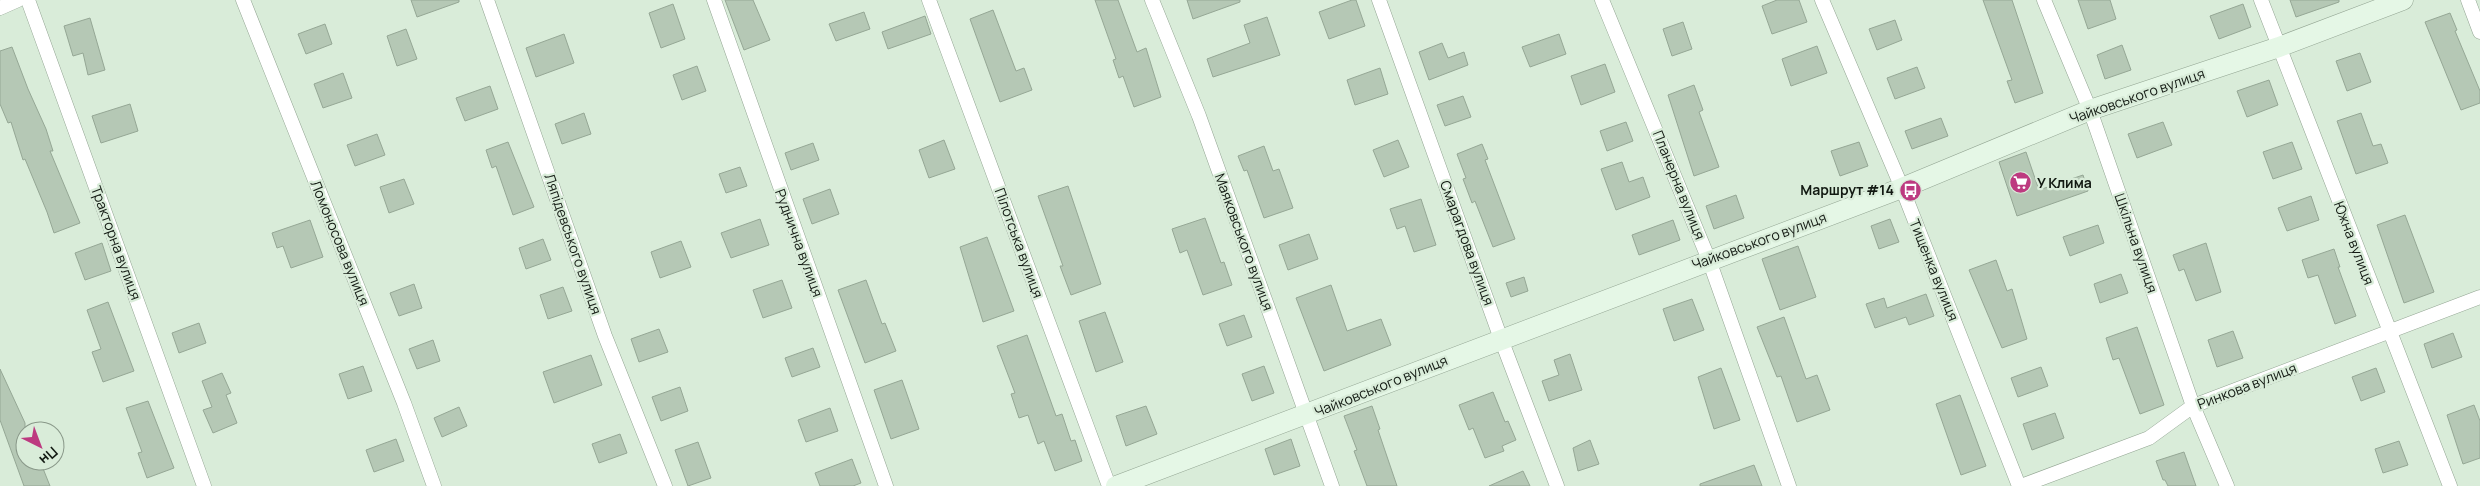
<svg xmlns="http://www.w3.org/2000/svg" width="2480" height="486" viewBox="0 0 2480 486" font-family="Manrope,sans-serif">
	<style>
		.building { fill: #b5c8b5; stroke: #95a795 }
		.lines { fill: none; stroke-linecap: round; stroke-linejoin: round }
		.street-casing { stroke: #93a593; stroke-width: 15 }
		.secondary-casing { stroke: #93a593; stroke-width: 21 }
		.street { stroke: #fff; stroke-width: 14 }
		.secondary { stroke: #e5f7e6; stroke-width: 20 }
		.labels { text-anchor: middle; stroke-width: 4.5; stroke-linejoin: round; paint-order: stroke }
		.street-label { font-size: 14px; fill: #121912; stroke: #d9ecd9 }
		.poi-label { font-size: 14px; font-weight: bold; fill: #121912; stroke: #d9ecd9; text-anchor: start }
	</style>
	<rect width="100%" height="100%" fill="#d9ecd9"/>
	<path class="building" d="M411 0H459V2L417 17Z
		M725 0H753L770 40 744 50Z
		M1095 0H1118L1137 52 1146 48 1161 97 1134 107 1123 76 1119 78 1113 60 1116 59Z
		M1187 0H1240V2L1193 19Z
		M1352 0H1356L1365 26 1329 39 1319 12Z
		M1777 0H1799L1807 22 1772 34 1762 6Z
		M1983 0H2012L2043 93 2015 103 2007 81 2012 80Z
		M2078 0H2110L2116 19 2088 29Z
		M2290 0H2339V2L2296 17Z
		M673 4 685 39 661 48 649 13Z
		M2243 4 2251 27 2219 39 2210 16Z
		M993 10 1016 71 1024 68 1032 90 1000 102 970 19Z
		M864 12 870 29 836 41 829 24Z
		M2450 13 2457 30 2455 31 2480 91V103L2461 110 2425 22Z
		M925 16 931 34 888 49 882 32Z
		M1267 17 1280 55 1213 77 1207 59 1250 43 1244 25Z
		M90 18 105 70 88 75 83 53 73 56 64 26Z
		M1895 20 1902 40 1877 50 1869 29Z
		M1683 22 1692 49 1672 56 1663 29Z
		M325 24 332 44 306 54 298 34Z
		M406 29 417 59 397 66 387 36Z
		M564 34 574 63 536 77 526 48Z
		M1559 34 1566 54 1530 67 1522 47Z
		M1442 43 1448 58 1464 52 1468 65 1429 80 1419 52Z
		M2122 45 2131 70 2105 79 2097 55Z
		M1817 46 1827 73 1791 86 1782 59Z
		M12 47 28 89 46 129 53 151H50L80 223 54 233 47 212 25 159 23 160 11 122 8 123 0 104V51Z
		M2360 53 2371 82 2347 91 2336 61Z
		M1605 64 1615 92 1581 105 1571 76Z
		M697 66 706 91 682 100 673 75Z
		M1917 67 1925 88 1895 99 1887 78Z
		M1380 68 1388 94 1355 105 1347 80Z
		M343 73 352 98 323 108 314 84Z
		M2269 80 2278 105 2247 117 2237 91Z
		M1694 85 1703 110 1699 112 1719 167 1694 176 1668 95Z
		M490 86 498 109 465 121 456 98Z
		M1463 96 1471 117 1445 126 1437 105Z
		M130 104 138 131 101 143 92 116Z
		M584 113 591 134 562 144 555 124Z
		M2361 113 2373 146 2381 144 2388 163 2356 174 2337 121Z
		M1941 118 1948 136 1912 149 1905 131Z
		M1626 122 1633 141 1607 151 1600 131Z
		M2163 122 2172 145 2137 158 2128 134Z
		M377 134 385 155 355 166 347 145Z
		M944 140 955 169 929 178 919 150Z
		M1398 140 1409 167 1384 177 1373 150Z
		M508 142 534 207 513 215 496 166 492 168 486 150Z
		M1859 142 1868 166 1840 176 1831 151Z
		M2292 142 2302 169 2273 179 2263 152Z
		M813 143 819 160 791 170 785 153Z
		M1482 144 1488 159 1485 160 1515 239 1493 247 1475 201 1472 203 1463 179 1466 178 1457 154Z
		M1264 146 1273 171 1279 169 1293 208 1264 218 1247 170 1244 171 1238 156Z
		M2026 152 2039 190 2083 175 2088 191 2017 216 1999 162Z
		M1622 162 1629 182 1643 177 1650 197 1616 210 1601 169Z
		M740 167 747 186 726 193 719 174Z
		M404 179 414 204 389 213 380 187Z
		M1068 186 1101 284 1071 295 1060 266H1063L1038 196Z
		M830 189 839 214 812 224 803 199Z
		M1736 195 1744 218 1714 229 1706 206Z
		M2311 196 2319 220 2287 231 2278 208Z
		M1421 199 1436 245 1414 252 1405 226 1397 229 1390 209Z
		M2405 215 2434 292 2404 303 2377 225Z
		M1205 218 1221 263 1224 262 1232 285 1203 295 1187 250 1180 253 1172 229Z
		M760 219 769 245 731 258 721 233Z
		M1890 219 1899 242 1879 249 1871 226Z
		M310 220 323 257 291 268 283 246 277 248 272 233Z
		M1673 220 1680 240 1639 255 1632 235Z
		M2098 225 2104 243 2070 256 2063 237Z
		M1309 234 1318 259 1288 270 1279 245Z
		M987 237 1014 311 983 322 960 247Z
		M543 239 551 260 526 269 519 248Z
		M681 241 691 267 660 278 651 252Z
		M102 243 111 271 85 280 75 253Z
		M2206 243 2221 292 2196 301 2184 269 2179 271 2173 255Z
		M1798 246 1816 297 1780 310 1762 259Z
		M2334 249 2340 267H2338L2356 316 2335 324 2318 275 2308 278 2302 260Z
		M1996 260 2007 291 2012 289 2027 339 2002 348 1969 270Z
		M2121 274 2128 293 2100 303 2094 284Z
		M1524 277 1528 291 1511 297 1506 283Z
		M782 280 792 308 763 318 753 290Z
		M866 280 882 324 885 323 896 351 865 363 838 290Z
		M414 284 422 308 399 316 390 293Z
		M1331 285 1347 331 1381 319 1391 345 1324 371 1296 298Z
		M563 287 572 311 548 319 540 295Z
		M1926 294 1934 316 1909 325 1906 317 1875 328 1866 304 1884 298 1887 308Z
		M1692 299 1704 330 1674 341 1663 309Z
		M108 302 134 371 103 382 92 352 101 349 87 310Z
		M1105 312 1123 362 1096 372 1079 321Z
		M1244 315 1252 337 1227 346 1219 324Z
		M1784 317 1806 379 1817 375 1830 410 1797 422 1781 376 1777 377 1757 327Z
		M199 323 206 343 179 353 172 333Z
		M2137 327 2164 405 2140 414 2119 358 2113 360 2106 338Z
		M659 329 668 352 639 362 631 339Z
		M2233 331 2243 358 2217 367 2208 340Z
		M2453 333 2462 357 2432 368 2424 344Z
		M1027 335 1056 416 1062 414 1071 441 1075 440 1082 461 1055 471 1044 441 1038 444 1028 415 1019 418 1011 394 1015 393 997 346Z
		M433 340 440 361 417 369 409 349Z
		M813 348 820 367 792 377 785 358Z
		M1570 354 1582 390 1549 401 1542 381 1559 375 1554 360Z
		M591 355 602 385 554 403 543 372Z
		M363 366 372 391 348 399 339 374Z
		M1264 366 1274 393 1252 401 1242 374Z
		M2041 367 2048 386 2018 397 2011 378Z
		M1721 368 1740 420 1714 429 1698 377Z
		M2376 368 2385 392 2361 401 2352 377Z
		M0 369 25 423V461H40L50 486H24L0 420Z
		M222 373 231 393 226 395 237 423 213 433 203 410 212 407 202 381Z
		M902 380 919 429 891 439 874 390Z
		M680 387 688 411 661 421 652 397Z
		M1493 392 1505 422 1508 421 1516 440 1502 446 1504 451 1485 458 1473 428 1469 430 1459 405Z
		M1960 395 1986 466 1961 475 1936 404Z
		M148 401 174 468 147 478 138 453 142 452 126 408Z
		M2474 405 2480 421V458L2463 464 2447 415Z
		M1146 406 1157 434 1126 446 1116 416Z
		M1372 406 1380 429 1378 430 1397 486H1367L1354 451 1357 450 1344 416Z
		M459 407 467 426 442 437 434 418Z
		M830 408 838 431 806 442 798 420Z
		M2055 413 2064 438 2032 450 2023 424Z
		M620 434 627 453 599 463 592 444Z
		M396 439 404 461 374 472 366 450Z
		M1291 439 1300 466 1274 475 1265 449Z
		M1590 440 1599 464 1578 471 1573 448Z
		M2399 441 2408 465 2383 473 2375 449Z
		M698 442 711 478 688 486 675 450Z
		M2184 452 2196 486H2168L2165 480H2163L2156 461Z
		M852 459 861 483 853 486H820L815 473Z
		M1754 465 1762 486H1700V484Z
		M1523 471 1530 486H1489Z"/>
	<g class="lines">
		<defs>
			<path id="street" d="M28 0 204 486
				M243 0 404 403 434 486
				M487 0 605 336 665 486
				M714 0 886 486
				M929 0 1109 486
				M1152 0 1199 116 1332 486
				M1379 0 1501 339 1557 486
				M1602 0 1709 260 1789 486
				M1822 0 1902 188 2019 486
				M2044 0 2090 110 2193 406 2227 486
				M2261 0 2450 486
				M2468 0 2480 32
				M0 8 18 0
				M2021 486 2149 438 2193 406 2480 297"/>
			<path id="secondary" d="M1116 486 1902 188 2090 110 2279 47 2403 0"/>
		</defs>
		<use href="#street" class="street-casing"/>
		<use href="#secondary" class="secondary-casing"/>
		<use href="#street" class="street"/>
		<use href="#secondary" class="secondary"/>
	</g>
	<defs>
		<symbol id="supermarket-disc" viewBox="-11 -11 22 22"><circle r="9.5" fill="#bd3a80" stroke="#d9ecd9"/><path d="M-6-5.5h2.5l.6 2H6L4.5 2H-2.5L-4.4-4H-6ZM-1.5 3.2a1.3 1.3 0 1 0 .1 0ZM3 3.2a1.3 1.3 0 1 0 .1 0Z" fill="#fff"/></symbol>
		<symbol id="bus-disc" viewBox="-11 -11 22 22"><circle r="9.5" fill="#bd3a80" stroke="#d9ecd9"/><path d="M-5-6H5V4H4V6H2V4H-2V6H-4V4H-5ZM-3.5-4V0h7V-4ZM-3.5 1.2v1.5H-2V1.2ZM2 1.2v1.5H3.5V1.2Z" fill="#fff"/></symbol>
	</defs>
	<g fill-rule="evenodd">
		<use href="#supermarket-disc" x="2008" y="170" width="25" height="25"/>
		<use href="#bus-disc" x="1898" y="178" width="25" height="25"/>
	</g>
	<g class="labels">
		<g class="street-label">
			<text transform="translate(2137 96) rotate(-19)" y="5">Чайковського вулиця</text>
			<text transform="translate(1679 185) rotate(68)" y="5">Планерна вулиця</text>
			<text transform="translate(1759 241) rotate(-20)" y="5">Чайковського вулиця</text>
			<text transform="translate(1244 242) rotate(70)" y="5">Маяковського вулиця</text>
			<text transform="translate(116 243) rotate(70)" y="5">Тракторна вулиця</text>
			<text transform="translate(340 243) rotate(68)" y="5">Ломоносова вулиця</text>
			<text transform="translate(799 243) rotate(70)" y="5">Руднична вулиця</text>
			<text transform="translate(1019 243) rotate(70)" y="5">Пілотська вулиця</text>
			<text transform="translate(1467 243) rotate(70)" y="5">Смарагдова вулиця</text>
			<text transform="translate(2136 243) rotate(71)" y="5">Шкільна вулиця</text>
			<text transform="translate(2354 243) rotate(69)" y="5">Южна вулиця</text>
			<text transform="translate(573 244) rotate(71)" y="5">Ляпідевського вулиця</text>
			<text transform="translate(1934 270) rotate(68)" y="5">Тищенка вулиця</text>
			<text transform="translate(1381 386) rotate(-22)" y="5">Чайковського вулиця</text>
			<text transform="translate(2247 386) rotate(-21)" y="5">Ринкова вулиця</text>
		</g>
		<g class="poi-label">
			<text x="2037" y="188">У Клима</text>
			<text x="1894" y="195" text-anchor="end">Маршрут #14</text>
		</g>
	</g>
	<g transform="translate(40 446) rotate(138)"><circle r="24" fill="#d9ecd9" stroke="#899889"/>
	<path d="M0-4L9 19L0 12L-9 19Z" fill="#bd3a80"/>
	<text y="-8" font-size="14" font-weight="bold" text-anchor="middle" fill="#121912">Пн</text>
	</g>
</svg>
